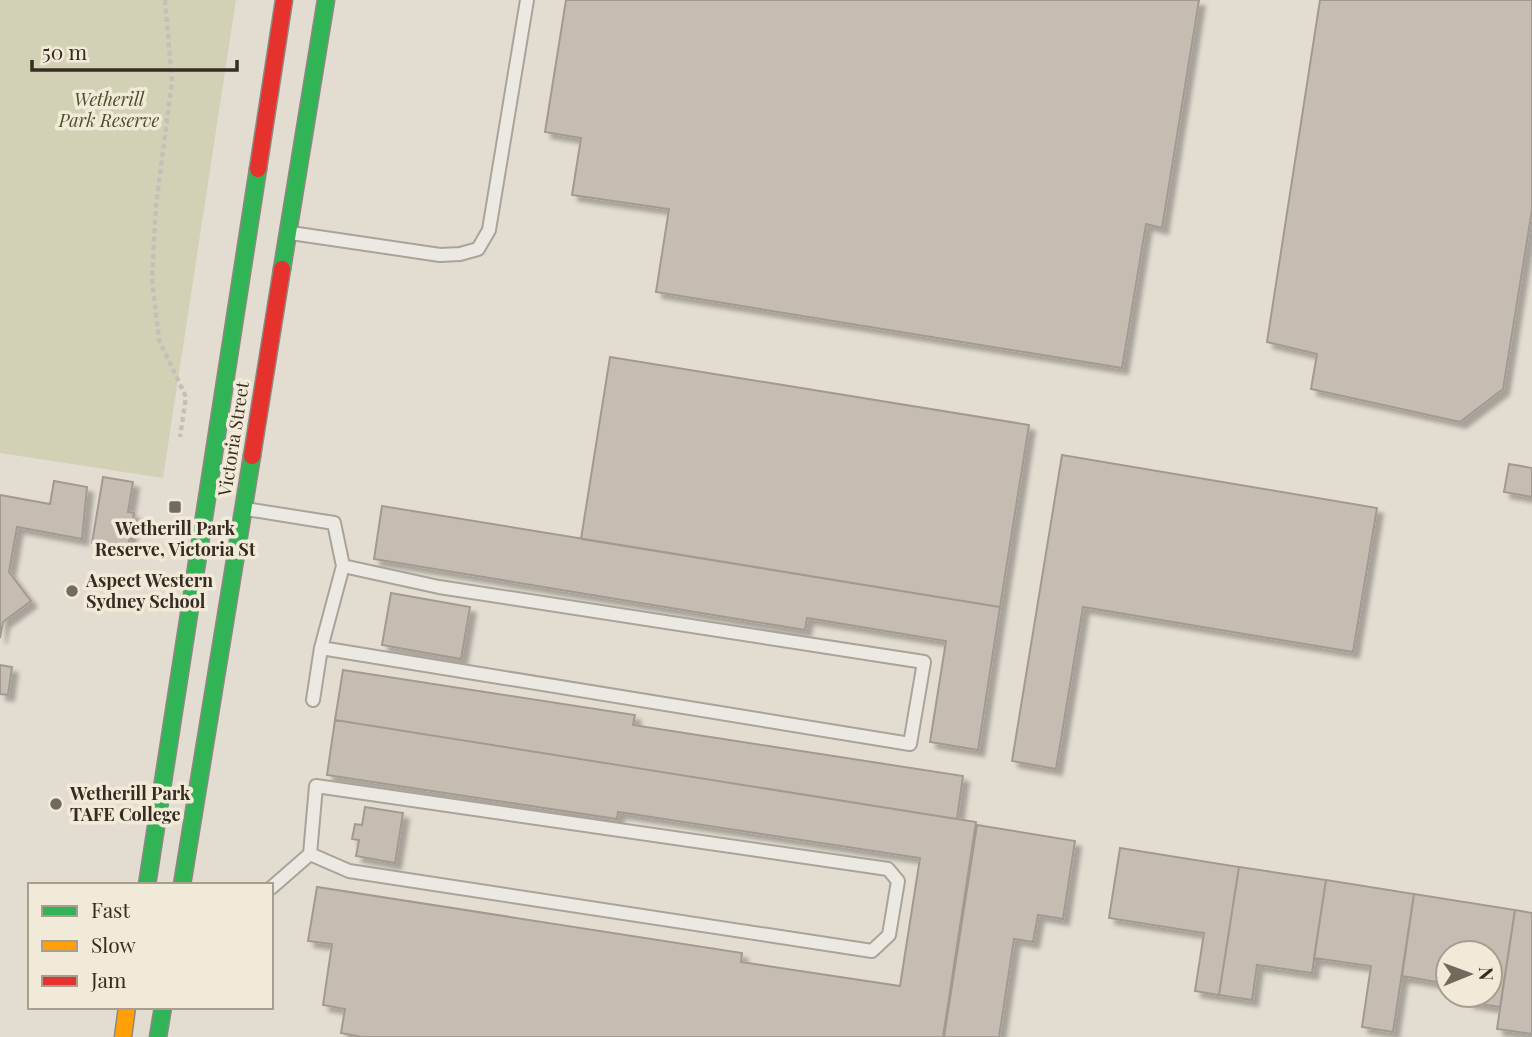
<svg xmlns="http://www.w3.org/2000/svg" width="1532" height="1037" viewBox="0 0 1532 1037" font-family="'Playfair Display',serif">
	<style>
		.green { fill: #d2d1b6 }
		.building { fill: #c6bdb2; stroke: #a39990; stroke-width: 2; filter: url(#shadow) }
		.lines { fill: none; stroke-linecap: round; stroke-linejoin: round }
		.lane-casing { stroke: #a9a399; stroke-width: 16 }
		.fast-casing { stroke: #8f8880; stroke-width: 19 }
		.slow-casing { stroke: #8f8880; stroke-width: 19 }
		.jam-casing { stroke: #8f8880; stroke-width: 19 }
		.path { stroke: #c4c0b9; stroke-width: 4.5; stroke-dasharray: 5 3.5; stroke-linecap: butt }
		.lane { stroke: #ece9e2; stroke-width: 12 }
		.fast { stroke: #30b455; stroke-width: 16 }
		.slow { stroke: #ff9f0a; stroke-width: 16 }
		.jam { stroke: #e5322d; stroke-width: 16 }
		.poi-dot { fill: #736a5f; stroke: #f2ead9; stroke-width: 2.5 }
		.labels { text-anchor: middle; stroke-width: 7; stroke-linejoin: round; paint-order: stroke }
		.park-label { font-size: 18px; font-style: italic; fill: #49512b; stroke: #f2ead9 }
		.street-label { font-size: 18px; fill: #372c22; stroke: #f2ead9 }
		.poi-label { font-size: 18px; font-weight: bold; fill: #372c22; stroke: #f2ead9; text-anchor: start }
	</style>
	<defs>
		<filter id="shadow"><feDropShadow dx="6" dy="6" stdDeviation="2" flood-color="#0004"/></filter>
	</defs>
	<rect width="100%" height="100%" fill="#e3ddd1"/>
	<path class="green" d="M0 0H236L163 478 0 453Z"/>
	<path class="building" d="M566 0H1199L1162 228 1146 224 1122 368 656 292 669 209 572 195 581 138 545 132Z
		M1320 0H1532V210L1503 389 1460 422 1311 389 1317 354 1267 342Z
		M610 357 1029 425 1000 607 581 539Z
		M1062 455 1377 508 1353 652 1083 607 1056 769 1012 761Z
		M1509 464 1532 468V497L1504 492Z
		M103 477 133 482 128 512 134 513 128 549 92 543Z
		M54 481 87 487 82 539 17 527 9 572 31 601 3 622 0 638V495L50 504Z
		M382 506 1000 607 978 750 930 742 946 641 807 618 805 630 374 559Z
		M391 593 470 607 461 659 382 645Z
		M0 665 12 667 8 695 0 694Z
		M343 670 635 715 633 725 963 776 957 819 335 720Z
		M335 720 976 822 943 1037H362L341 1033 345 1009 323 1005 332 944 308 941 317 887 742 953 741 962 900 986 920 858 618 812 617 819 327 775Z
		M365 807 403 813 395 863 356 856 359 840 352 839 355 824 362 825Z
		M977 825 1075 841 1063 919 1038 915 1033 942 1014 939 999 1037H944Z
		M1120 848 1239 867 1219 995 1195 991 1204 933 1109 918Z
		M1239 867 1326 880 1312 973 1257 965 1252 1000 1219 995Z
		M1326 880 1414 894 1393 1032 1362 1027 1371 966 1314 958Z
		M1414 894 1515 910 1500 1007 1468 1002 1469 995H1490V953H1448V984L1402 976Z
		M1515 910 1532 913V1034L1497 1029Z"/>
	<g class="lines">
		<defs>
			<path id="lane" d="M291 233 440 255 460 254 478 249 489 230 527 0
				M246 509 334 523 343 566 439 587 924 662 910 744 321 648 313 700
				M321 648 343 566
				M271 888 310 854 316 786 888 869 898 881 889 935 872 951 349 871 310 854"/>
			<path id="fast" d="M282 269 326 0
				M147 885 258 169
				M182 885 252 456
				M158 1037 163 1007"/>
			<path id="slow" d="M123 1037 127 1007"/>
			<path id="jam" d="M258 169 284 0
				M252 456 282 269"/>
		</defs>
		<use href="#lane" class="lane-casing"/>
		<use href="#fast" class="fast-casing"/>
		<use href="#slow" class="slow-casing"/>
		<use href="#jam" class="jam-casing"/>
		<path class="path" d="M165 0 172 81 156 205 152 279 159 340 186 397 180 437"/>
		<use href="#lane" class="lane"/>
		<use href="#fast" class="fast"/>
		<use href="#slow" class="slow"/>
		<use href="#jam" class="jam"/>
	</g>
	<g class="poi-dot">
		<rect x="168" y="500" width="14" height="14" rx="3.5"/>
		<circle cx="72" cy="591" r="7"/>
		<circle cx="56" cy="804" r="7"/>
	</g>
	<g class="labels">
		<g class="park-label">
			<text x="109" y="106">Wetherill<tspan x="109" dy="21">Park Reserve</tspan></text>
		</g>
		<g class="street-label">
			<text transform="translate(234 439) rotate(-81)" y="6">Victoria Street</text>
		</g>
		<g class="poi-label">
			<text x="175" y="535" text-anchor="middle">Wetherill Park<tspan x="175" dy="21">Reserve, Victoria St</tspan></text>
			<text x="86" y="587">Aspect Western<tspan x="86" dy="21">Sydney School</tspan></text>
			<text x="70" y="800">Wetherill Park<tspan x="70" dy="21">TAFE College</tspan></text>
		</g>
	</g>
	<rect x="28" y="883" width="245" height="126" fill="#f2ead9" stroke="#a79e90" stroke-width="2"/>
	<rect x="42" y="906" width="35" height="10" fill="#30b455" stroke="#a79e90" stroke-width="2"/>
	<text x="91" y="918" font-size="21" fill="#372c22">Fast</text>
	<rect x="42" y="941" width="35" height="10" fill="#ff9f0a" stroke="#a79e90" stroke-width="2"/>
	<text x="91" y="953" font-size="21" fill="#372c22">Slow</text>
	<rect x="42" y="976" width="35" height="10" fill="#e5322d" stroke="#a79e90" stroke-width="2"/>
	<text x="91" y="988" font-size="21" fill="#372c22">Jam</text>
	<g transform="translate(1469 974) rotate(89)"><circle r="33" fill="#f2ead9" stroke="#a79e90" stroke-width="2"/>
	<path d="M0-5L12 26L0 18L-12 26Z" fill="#736a5f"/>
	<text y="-10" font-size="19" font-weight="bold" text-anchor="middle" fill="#372c22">N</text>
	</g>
	<path d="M32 60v10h205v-10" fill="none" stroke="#372c22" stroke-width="3.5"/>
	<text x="42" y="60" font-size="21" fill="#372c22" stroke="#f2ead9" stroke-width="5" paint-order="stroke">50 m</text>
</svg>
